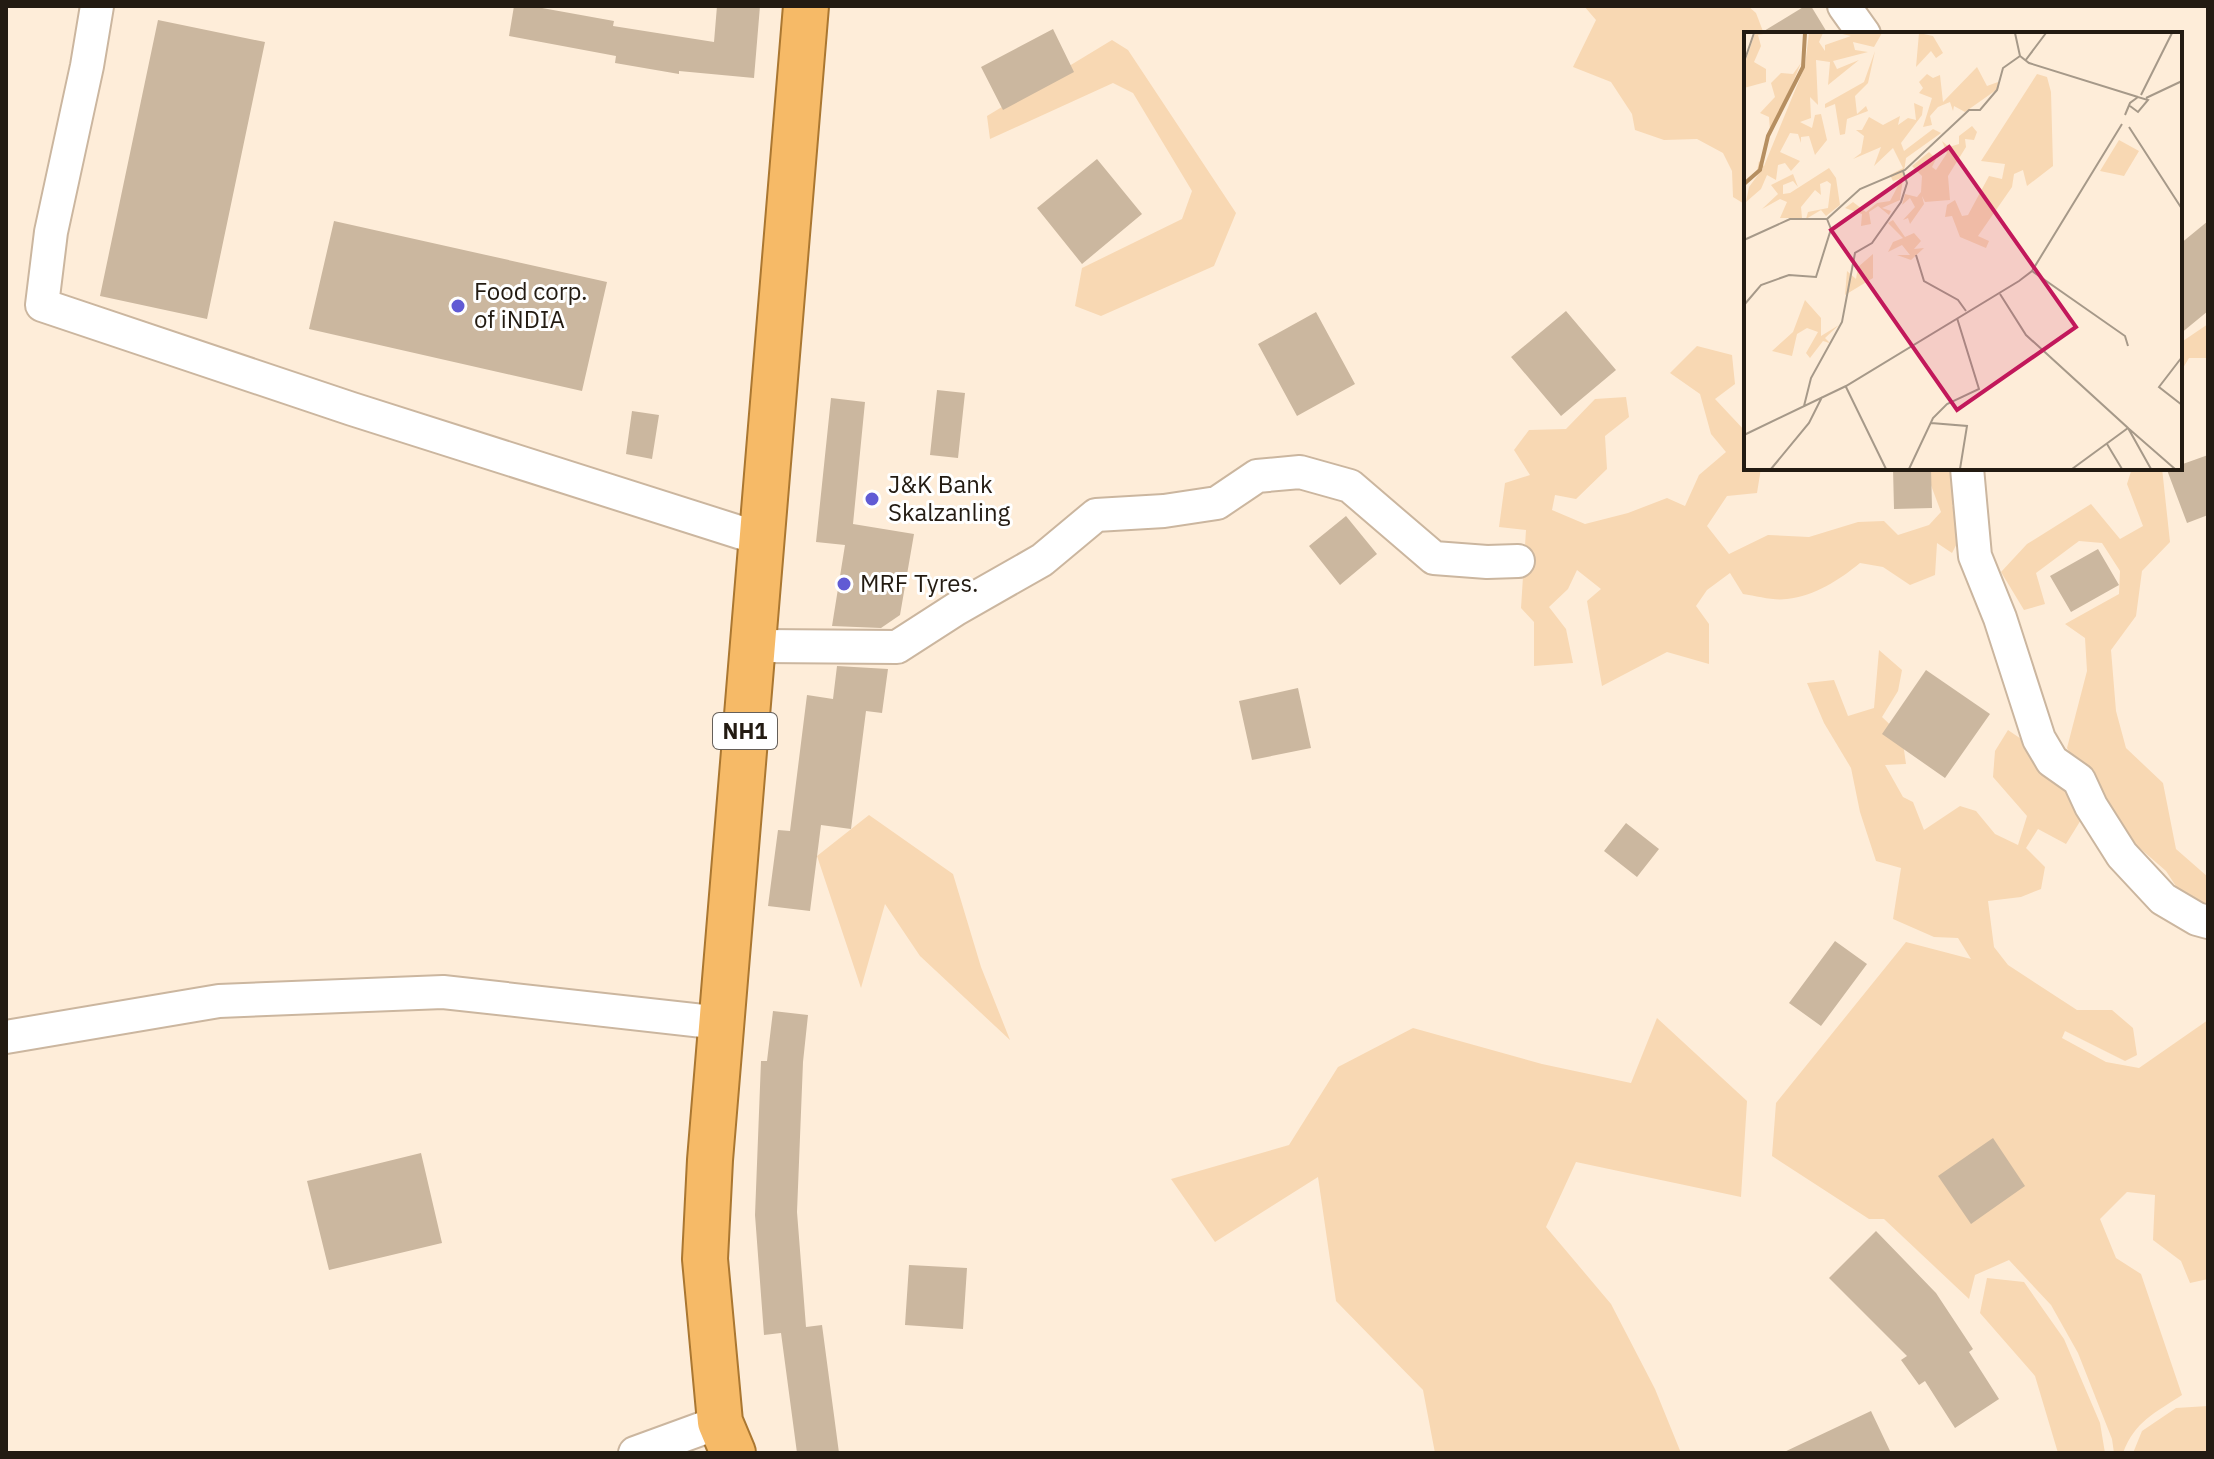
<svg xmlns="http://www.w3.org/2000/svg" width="2214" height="1459" viewBox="0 0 2214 1459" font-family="'IBM Plex Sans',sans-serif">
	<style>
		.green { fill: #f8d8b3 }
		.building { fill: #cbb79f }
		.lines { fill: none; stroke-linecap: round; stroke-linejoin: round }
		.minor-casing { stroke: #cbb69f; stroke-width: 36 }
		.trunk-casing { stroke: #aa7731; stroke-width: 48 }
		.minor { stroke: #fff; stroke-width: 32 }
		.trunk { stroke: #f6ba67; stroke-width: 44 }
		.poi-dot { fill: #615bd4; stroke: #fff; stroke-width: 3 }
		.labels { text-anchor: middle; stroke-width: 6; stroke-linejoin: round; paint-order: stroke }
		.shield { fill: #fff; stroke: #655f59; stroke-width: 2 }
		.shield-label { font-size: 22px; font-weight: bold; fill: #231b12 }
		.poi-label { font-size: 24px; fill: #231b12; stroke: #fff; text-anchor: start }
		.inset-river { fill: none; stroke: #b68f61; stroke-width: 4 }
		.inset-road { fill: none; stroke: #a69989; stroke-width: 2 }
		.view { fill: #c2185b; fill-opacity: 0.15; stroke: #c2185b; stroke-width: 4 }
		.inset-edge { fill: none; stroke: #231b12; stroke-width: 4 }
	</style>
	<rect width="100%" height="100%" fill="#feedd9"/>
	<path class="green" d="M1584 6H1748L1756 13 1764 34H1746V205L1733 197 1732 171 1723 153 1697 139 1664 140 1635 130 1632 114 1611 82 1573 67 1596 20Z
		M1112 40 1128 50 1236 213 1214 266 1101 316 1075 306 1082 268 1182 219 1192 191 1133 93 1113 83 990 139 987 116Z
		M2208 324V358H2189L2180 373V343Z
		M1697 346 1732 355 1735 384 1715 399 1746 432V468H1761L1757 493 1727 496 1707 526 1729 554 1768 535 1809 537 1858 522 1884 521 1898 535 1929 525 1941 512 1926 472 1932 468H1954L1962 503 1952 505 1964 530 1952 553 1937 543 1935 575 1910 585 1883 567 1860 563C1839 580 1815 596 1787 599 1774 601 1757 596 1743 594L1730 573 1707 590 1696 606 1709 624V664L1667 652 1602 686 1587 601 1601 589 1577 570 1568 589 1549 607 1566 629 1573 663 1534 666V622L1521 608 1526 530 1499 527 1505 483 1530 475 1514 450 1529 430 1566 429 1595 399 1626 397 1629 417 1605 436 1607 469 1576 499 1555 495 1552 510 1585 524 1628 513 1667 498 1685 506 1699 475 1726 452 1711 434 1700 394 1670 373Z
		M2132 468H2162L2170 542 2142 571 2136 616 2111 650 2116 711 2126 748 2163 783 2176 849 2208 877V908L2185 900 2166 871 2135 844 2103 809 2067 748 2087 671 2085 638 2065 624 2119 594 2120 571 2102 543 2079 541 2036 573 2045 604 2024 610 2001 572 2027 544 2091 504 2120 539 2143 526 2127 484Z
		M1879 650 1902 670 1898 691 1882 717 1902 736 1906 764 1885 765 1903 797 1913 802 1924 830 1960 806 1976 811 1995 834 2018 845 2027 816 1993 777 1995 751 2008 730 2030 745 2084 815 2066 844 2038 829 2026 848 2045 867 2041 889 2021 897 1988 901 1994 947 2008 965 2077 1010H2112L2133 1028 2137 1055 2125 1061 2065 1031 2062 1038 2106 1062 2139 1068 2208 1020V1279L2190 1283 2181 1261 2153 1240 2155 1195 2127 1192 2100 1219 2116 1258 2141 1274 2182 1395C2155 1413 2135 1421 2123 1453H2114L2112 1439 2078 1353 2051 1305 2009 1260 1975 1275 1969 1299 1884 1219H1869L1772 1156 1776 1103 1906 942 1971 959 1958 938 1934 937 1893 919 1901 868 1876 861 1860 812 1851 768 1824 723 1807 683 1834 680 1848 716 1874 708Z
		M869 815 953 874 981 967 1010 1040 920 956 885 904 861 988 817 856Z
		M1657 1018 1747 1101 1741 1197 1576 1162 1546 1227 1611 1304 1655 1389 1681 1453H1435L1423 1390 1336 1301 1318 1177 1215 1242 1171 1179 1289 1145 1338 1067 1413 1028 1542 1064 1631 1083Z
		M1987 1278 2024 1282 2064 1339 2100 1423 2105 1453H2058L2035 1376 1980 1313Z
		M2208 1406V1453H2133L2142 1431 2176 1408Z"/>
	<path class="building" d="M514 6H531L614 21 613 26 714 42 717 6H760L754 78 679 71V74L615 63 616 56 509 36Z
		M1805 6H1811L1828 34H1759Z
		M158 20 265 42 207 319 100 296Z
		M1053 29 1074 72 1003 110 981 67Z
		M1097 159 1142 214 1082 264 1037 208Z
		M334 221 607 282 582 391 309 329Z
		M2208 221V311L2180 334V244Z
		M1566 311 1616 370 1561 416 1511 357Z
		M1316 312 1355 384 1297 416 1258 344Z
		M937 390 965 393 958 458 930 455Z
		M831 398 865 402 853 524 914 534 900 615 881 628 832 626 845 545 816 542Z
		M632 411 659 415 652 459 626 454Z
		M2208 455V515L2187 523 2167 470 2180 468V465Z
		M1893 468H1931L1932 508 1894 509Z
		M1346 516 1377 554 1340 585 1309 546Z
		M2098 549 2119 585 2071 612 2050 576Z
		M837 666 888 669 882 713 866 711 851 829 821 825 810 911 768 906 778 830 790 831 807 695 833 699Z
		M1926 670 1990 714 1945 778 1882 734Z
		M1298 688 1311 748 1252 760 1239 701Z
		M1626 823 1659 849 1637 877 1604 851Z
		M1835 941 1867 964 1821 1026 1789 1003Z
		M773 1011 808 1015 803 1062 797 1212 806 1327 822 1325 839 1453H797L781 1333 764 1335 755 1215 761 1061H767Z
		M1993 1138 2025 1186 1971 1224 1938 1176Z
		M421 1153 442 1243 329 1270 307 1181Z
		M1876 1231 1936 1293 1973 1349 1969 1352 1999 1399 1955 1428 1925 1381 1919 1385 1901 1360 1907 1356 1829 1278Z
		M909 1265 967 1268 963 1329 905 1325Z
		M1871 1411 1891 1453H1782Z"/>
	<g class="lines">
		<defs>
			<path id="minor" d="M97 6 87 66 51 232 42 305 352 409 761 539
				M1844 6 1864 34
				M1967 468 1975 556 2000 618 2039 739 2052 761 2079 780 2091 806 2122 855 2163 899 2197 919 2208 922
				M752 646 897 647 956 609 1042 560 1096 515 1164 511 1217 503 1257 476 1300 472 1350 486 1434 558 1487 562 1518 561
				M6 1037 219 1001 443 992 721 1023
				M635 1453 720 1422"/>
			<path id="trunk" d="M733 1453 720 1422 705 1259 710 1160 806 6"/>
		</defs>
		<use href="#minor" class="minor-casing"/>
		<use href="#trunk" class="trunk-casing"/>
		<use href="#minor" class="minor"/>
		<use href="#trunk" class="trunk"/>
	</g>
	<g class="poi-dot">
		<circle cx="458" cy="306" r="8"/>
		<circle cx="872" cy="499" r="8"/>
		<circle cx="844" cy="584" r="8"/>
	</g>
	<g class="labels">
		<rect class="shield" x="713" y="713" width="64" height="36" rx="6"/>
		<g class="shield-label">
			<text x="745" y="739">NH1</text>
		</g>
		<g class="poi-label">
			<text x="474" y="300">Food corp.<tspan x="474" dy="28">of iNDIA</tspan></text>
			<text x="888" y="493">J&amp;K Bank<tspan x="888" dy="28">Skalzanling</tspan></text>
			<text x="860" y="592">MRF Tyres.</text>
		</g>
	</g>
	<g transform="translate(1744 32)">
		<rect width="438" height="438" fill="#feedd9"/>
		<path d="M11 1H25L14 3 17 14 10 30 22 37V50L0 56V34ZM65 1H79L75 10 81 19V13L107 4 94 1H138L130 15 109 10 111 18 124 20 89 29 93 37 115 28 84 53 86 30 72 28 74 73 66 65 67 86 56 90 68 96 71 83 77 82 83 108 71 123 65 104 57 105V111L54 102 46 101 36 120 56 129 47 139 41 131 34 133 32 148 23 143 17 157 2 170 5 155 19 136 13 139 15 129 20 134 61 34ZM175 1 189 4 199 21 192 26 187 19 172 35ZM131 19 124 51 111 64 113 82 122 74 124 79 103 87 101 102 96 103 91 72 81 76V72L120 50ZM57 31 29 97 26 98 25 85 16 81 31 65 27 51 37 41 49 42ZM233 35 243 54 254 50 255 56 221 80 210 74 209 79 206 70 194 75 186 84 188 93 179 95 188 66 175 61 179 56 175 50 183 42 189 46 196 43 199 70ZM293 42 303 45 307 60 309 134 283 154 279 138 270 142 268 155 234 204 245 209 242 216 216 205 208 184 201 185 203 173 211 168 218 184 224 183 245 144 258 147 261 132 237 129ZM170 71 179 75 178 83 157 111 160 119 189 97 197 101 162 126 156 168 138 176 147 179 145 183 134 174 125 180 127 192 117 194 118 182 101 176 109 170 122 180 133 171 146 169 158 146 149 149 146 143 159 136 149 116 130 134 137 115 109 127 117 121 120 104 112 98H118L125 85 139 93 156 84 154 93 164 86 172 88ZM228 94 233 100 230 108 221 107 222 115 204 144 206 168 181 170 178 164 180 172 166 192 164 186 159 188 171 175 166 166 158 173 161 162 173 165 177 160 178 144 168 134 185 120 192 127 188 135 192 138 203 121 198 109 205 115 215 112V104ZM375 108 395 119 380 144 356 139ZM85 136 92 146 96 173 82 184 77 178 62 187 64 180 84 176 87 152 83 149 76 152 77 163 71 158 57 175 58 186H36L43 170 36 167 18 177 34 162 27 153 49 142 54 155 49 149 39 153V162L46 161ZM149 188 161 205 170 201 177 209 170 217 180 216 167 228 153 223H166L158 213 144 220 149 210 159 206 144 191ZM129 222V246L101 263 103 239 112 247 114 235ZM61 268 77 286V304L95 293 81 306 86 311 79 309 66 326 62 321 74 300 63 296 53 302 48 324 28 319 49 300Z" fill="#f8d8b3"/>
		<path class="inset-river" d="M0 152 16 138 24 104 59 35 61 1"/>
		<path class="inset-road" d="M271 1 276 24 285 31 394 65M281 29 302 1M0 30 10 1M397 63 428 1M402 66 438 49M381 83 386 71 394 65 404 68 394 80 386 74M385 95 438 177M0 208 46 187H83L116 157 161 138 225 78H236L253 58 259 36 276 24M172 223 180 249 214 268 222 279M288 239 381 304 384 314M256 262 282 303 384 396 407 437M0 273 17 253 45 243 72 245 87 197 83 187M438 325 415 355 438 373M102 355 142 437M60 374 67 346 98 290 111 221 128 211 157 170 163 151 159 139M187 391 223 394 216 437M0 403 102 354 275 249 288 239 378 92M363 412 378 437M27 437 65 391 78 365M165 437 189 386 203 372 235 357 213 286M328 437 384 396 431 437"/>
		<path class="view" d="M205 115 332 295 213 378 87 198Z"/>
		<rect width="438" height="438" class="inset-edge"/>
	</g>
	<rect width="2214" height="1459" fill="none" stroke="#231b12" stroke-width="16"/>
</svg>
